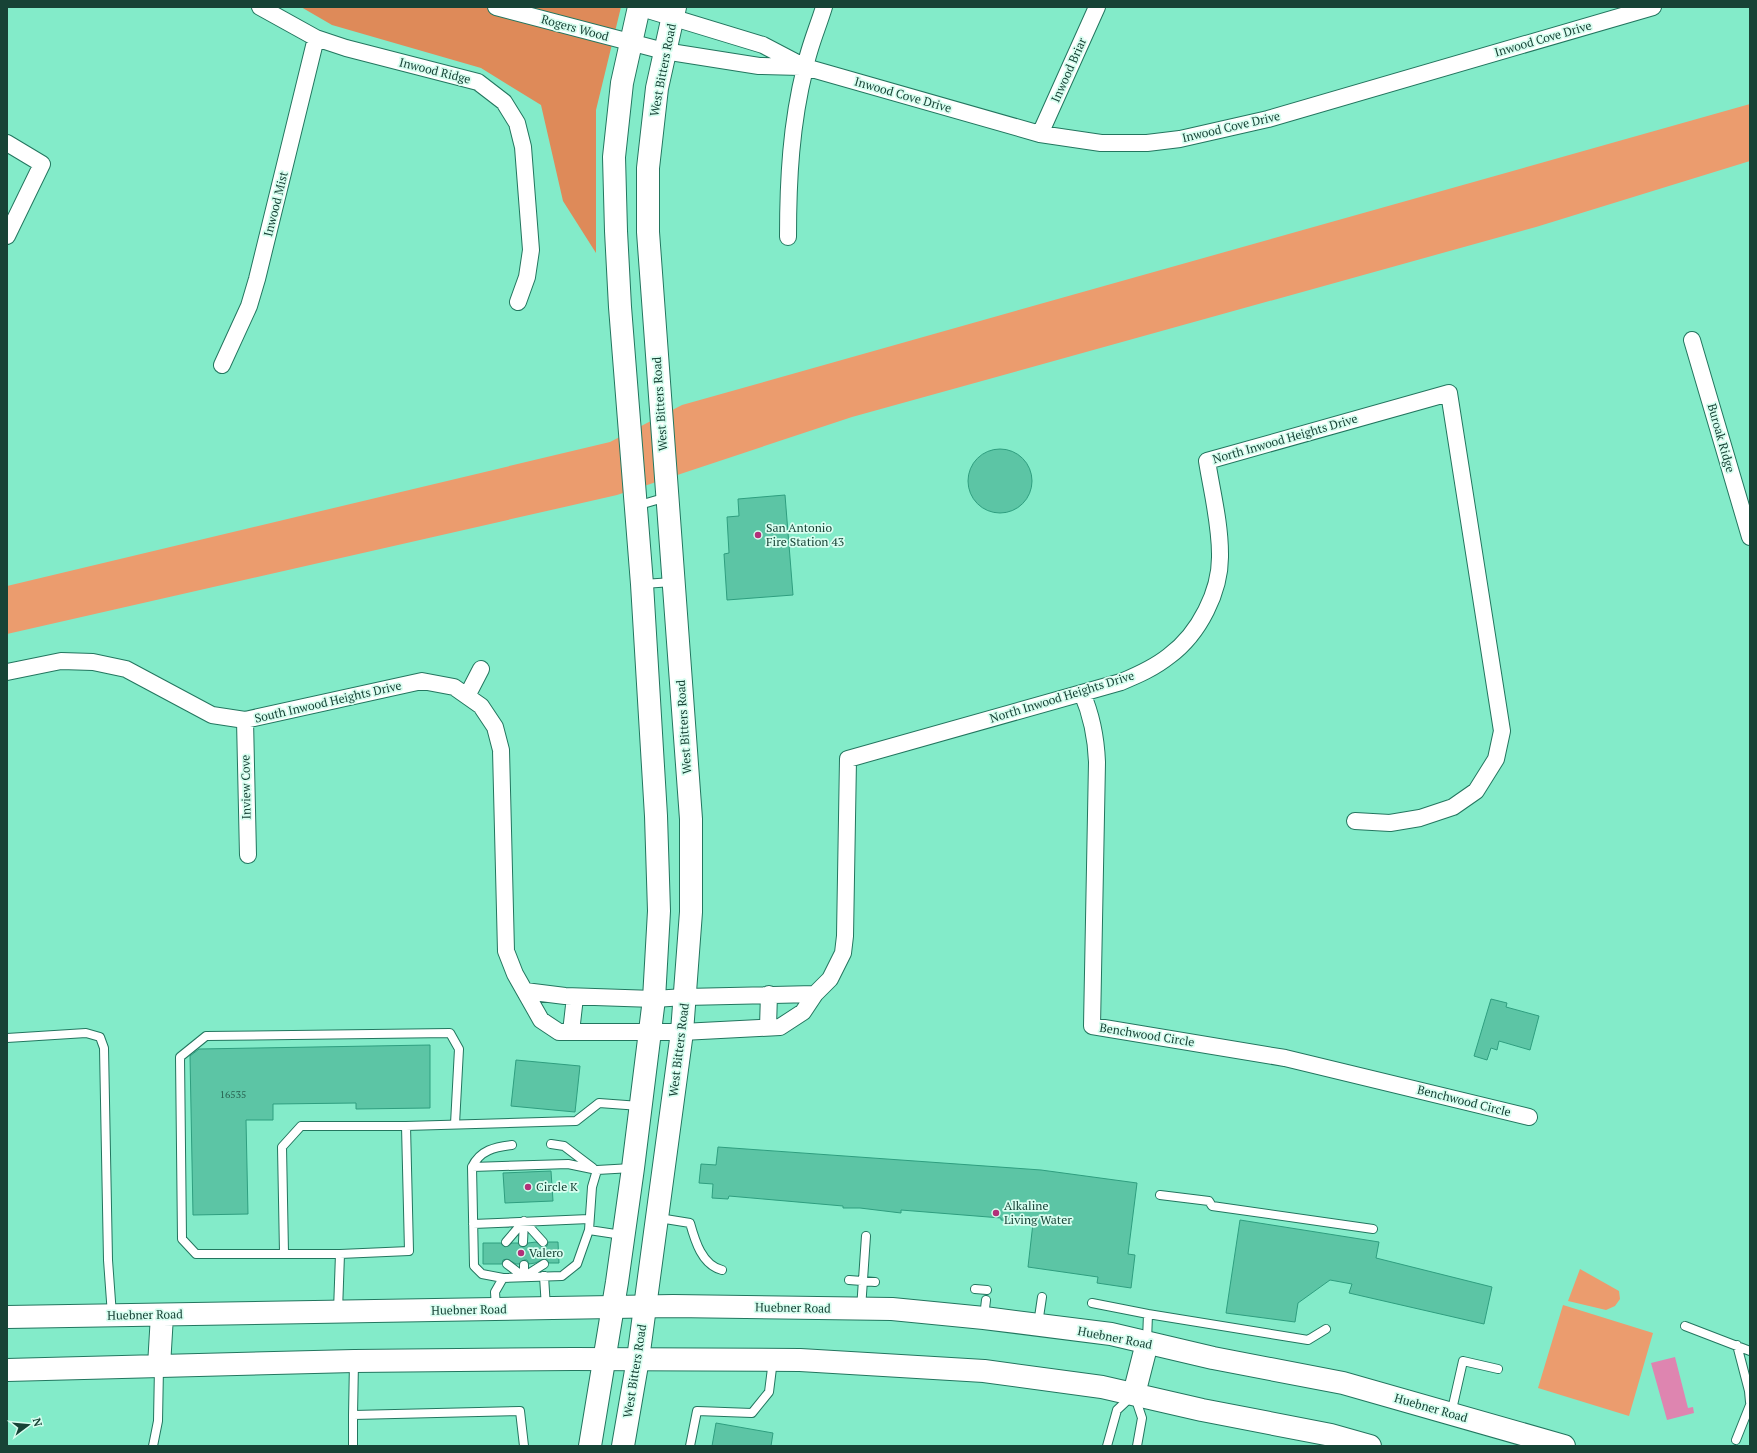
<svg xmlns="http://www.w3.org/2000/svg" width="1757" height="1453" viewBox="0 0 1757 1453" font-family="'PT Serif',serif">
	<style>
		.green { fill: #eb9c6e }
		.forest { fill: #de8a59 }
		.water { fill: #de85b0 }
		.building { fill: #5cc5a5; stroke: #2f9e7f }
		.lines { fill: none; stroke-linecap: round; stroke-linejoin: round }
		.lane-casing { stroke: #23765f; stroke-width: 10 }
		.street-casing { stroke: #23765f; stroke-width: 18 }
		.secondary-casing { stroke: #23765f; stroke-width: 24 }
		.primary-casing { stroke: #23765f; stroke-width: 24 }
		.lane { stroke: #fff; stroke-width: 8 }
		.street { stroke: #fff; stroke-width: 16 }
		.secondary { stroke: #fff; stroke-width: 22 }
		.primary { stroke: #fff; stroke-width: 22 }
		.poi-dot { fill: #b23079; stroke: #d8fef0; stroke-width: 1.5 }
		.labels { text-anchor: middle; stroke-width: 3.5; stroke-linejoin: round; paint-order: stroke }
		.number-label { font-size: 10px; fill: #286452 }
		.street-label { font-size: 12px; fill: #174336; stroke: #d8fef0 }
		.poi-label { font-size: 12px; fill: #174336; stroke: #d8fef0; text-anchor: start }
	</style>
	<rect width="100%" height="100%" fill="#83ebc9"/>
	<path class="green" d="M1750 104V161L1536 227 852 417 617 495 7 634V586L610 442 682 405Z
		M1580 1269 1619 1291 1620 1299 1615 1306 1606 1310 1568 1301Z
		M1563 1305 1653 1333 1629 1416 1538 1388Z"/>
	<path class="forest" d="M301 7H621L596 110V253L563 201 541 105 481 68 332 25Z"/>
	<path class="water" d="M1675 1357 1688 1408 1693 1407 1694 1413 1667 1420 1651 1363Z"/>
	<path class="building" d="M968 481a32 32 0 1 1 64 0a32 32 0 1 1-64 0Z
		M785 495 793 595 727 600 724 554 729 553 727 517 739 516 738 499Z
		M1491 999 1507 1003 1506 1007 1539 1016 1530 1050 1499 1041 1497 1050 1491 1048 1487 1060 1474 1056Z
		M430 1045V1108L356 1109V1103L273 1104V1120H246L248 1214 193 1215 190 1056 199 1049Z
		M516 1060 580 1066 575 1112 511 1106Z
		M718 1147 1041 1170 1137 1183 1128 1254 1135 1255 1131 1288 1097 1283 1098 1277 1028 1267 1033 1223 1001 1220V1218L901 1210V1213L860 1208H843V1206L729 1196 728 1199 712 1198 713 1184 699 1183 701 1164 716 1165Z
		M551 1171 553 1201 505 1203 503 1173Z
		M1240 1220 1379 1242 1376 1258 1492 1287 1484 1324 1349 1293 1352 1284 1330 1280 1298 1303 1295 1322 1226 1313Z
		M536 1242 544 1247 547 1246 548 1242H558L559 1263H549L544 1259 535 1263 529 1264 527 1260H524L519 1264H516L507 1259 503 1260 502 1264H483V1243H501L505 1247 512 1243H518L520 1246 523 1247 527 1245 528 1243Z
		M716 1423 773 1433 771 1446H712Z"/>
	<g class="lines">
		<defs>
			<path id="lane" d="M636 506 667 497
				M643 584 673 582
				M7 1038 86 1033 100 1037 104 1048 108 1260 112 1315
				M406 1126 409 1251 340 1254H196L182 1239 180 1057 206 1036 450 1033 459 1049 455 1124
				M551 1144 564 1146 593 1168
				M472 1167 568 1164 597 1170
				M1160 1195 1209 1201 1212 1206 1373 1229
				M659 1218 690 1223C695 1241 702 1265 722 1270
				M524 1221 543 1242
				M473 1224 589 1219
				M589 1230 622 1235
				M506 1242 524 1221
				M523 1242 524 1221
				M284 1253 282 1147 301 1126H406L576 1121 599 1103 640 1106
				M507 1264 524 1277
				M524 1265V1277
				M525 1276 544 1264
				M544 1276 546 1308
				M503 1278 482 1274 474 1266 472 1167C480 1150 495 1147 512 1145
				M849 1280 875 1282
				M975 1289 987 1290
				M1092 1303 1148 1314
				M496 1308 495 1292 503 1278 562 1276 577 1264 589 1230 592 1187 597 1170 632 1168
				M861 1309 866 1236
				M338 1311 340 1254
				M984 1317 986 1300
				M1038 1324 1042 1297
				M1685 1326 1750 1351
				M1147 1341 1148 1314 1308 1340 1326 1329
				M1737 1345 1749 1391 1750 1402
				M354 1362 353 1415 520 1411 524 1446
				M1451 1414 1463 1361 1498 1369
				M1736 1440 1750 1405
				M153 1446 158 1421 159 1367
				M353 1446V1415
				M690 1446 697 1411 752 1413 769 1392 773 1360
				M1107 1446 1117 1410 1134 1394 1142 1418 1137 1446"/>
			<path id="street" d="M260 7 316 38 346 48 478 82 504 102 517 123 523 147 531 250 527 277 518 302
				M496 7 664 51 759 66 801 67
				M638 7 763 45 805 67 1040 134 1101 143H1147L1180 139 1268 119 1653 7
				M1040 134 1097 7
				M7 143 42 164 7 236
				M788 237C788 179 791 124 805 68 809 47 818 27 824 7
				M1692 340 1750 537
				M222 365 249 306 257 279 316 38
				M7 672 61 661 93 662 126 669 212 715 245 720 422 681 454 687 481 706 495 727 501 750 506 951 515 974 541 1020 559 1032H682L780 1027 803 1012 815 994 830 979 843 953 845 936 848 759 1121 682C1138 675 1154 668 1169 656 1199 634 1221 591 1220 554 1220 523 1212 492 1207 461L1449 393 1502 731 1496 759 1476 791 1453 807 1420 818 1390 823 1355 821
				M1082 693C1092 716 1096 737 1097 762L1092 1026 1285 1058 1529 1117
				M467 696 481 669
				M245 720 248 855
				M525 991 565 996 654 999 685 997 815 994
				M768 1027 769 994
				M571 1032 575 997"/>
			<path id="secondary" d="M590 1446 617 1282 633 1168 654 999 659 911 656 816 642 584 620 307 616 231 614 157 622 83 639 7
				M623 1446 638 1359 682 1032 691 912V819L648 232V168L657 88 675 7"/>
			<path id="primary" d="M7 1317 673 1306 892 1309 984 1318 1111 1334 1213 1358 1343 1383 1564 1446
				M159 1366 162 1315
				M7 1370 354 1361 573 1359 800 1360 984 1371 1102 1387 1202 1410 1331 1435 1370 1446
				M1134 1394 1147 1343"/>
		</defs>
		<use href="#lane" class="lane-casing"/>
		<use href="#street" class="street-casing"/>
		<use href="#secondary" class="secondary-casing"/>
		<use href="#primary" class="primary-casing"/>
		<use href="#lane" class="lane"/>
		<use href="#street" class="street"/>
		<use href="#secondary" class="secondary"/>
		<use href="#primary" class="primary"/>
	</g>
	<g class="poi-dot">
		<circle cx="758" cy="535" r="4"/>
		<circle cx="528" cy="1187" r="4"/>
		<circle cx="996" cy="1213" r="4"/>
		<circle cx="521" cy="1253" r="4"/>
	</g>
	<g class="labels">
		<g class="number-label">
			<text x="233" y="1098">16535</text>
		</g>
		<g class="street-label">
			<text transform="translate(575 28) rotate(15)" y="4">Rogers Wood</text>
			<text transform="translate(1543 39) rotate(-16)" y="4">Inwood Cove Drive</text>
			<text transform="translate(663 70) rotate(-79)" y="4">West Bitters Road</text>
			<text transform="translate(1069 70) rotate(-66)" y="4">Inwood Briar</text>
			<text transform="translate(435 71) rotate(14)" y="4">Inwood Ridge</text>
			<text transform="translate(903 95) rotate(16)" y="4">Inwood Cove Drive</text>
			<text transform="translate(1231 127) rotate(-13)" y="4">Inwood Cove Drive</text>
			<text transform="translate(276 204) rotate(-76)" y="4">Inwood Mist</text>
			<text transform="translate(660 404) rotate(-94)" y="4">West Bitters Road</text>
			<text transform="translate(1721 438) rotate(74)" y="4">Buroak Ridge</text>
			<text transform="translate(1285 439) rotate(-16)" y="4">North Inwood Heights Drive</text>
			<text transform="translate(1062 697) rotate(-17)" y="4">North Inwood Heights Drive</text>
			<text transform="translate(328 702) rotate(-13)" y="4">South Inwood Heights Drive</text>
			<text transform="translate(684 727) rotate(-94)" y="4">West Bitters Road</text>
			<text transform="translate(246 787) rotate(-91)" y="4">Inview Cove</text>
			<text transform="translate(1147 1035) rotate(9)" y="4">Benchwood Circle</text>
			<text transform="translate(679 1050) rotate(-83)" y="4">West Bitters Road</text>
			<text transform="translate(1464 1101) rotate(14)" y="4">Benchwood Circle</text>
			<text transform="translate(793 1308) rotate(1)" y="4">Huebner Road</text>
			<text transform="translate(469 1310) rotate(-1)" y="4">Huebner Road</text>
			<text transform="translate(145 1315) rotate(-1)" y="4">Huebner Road</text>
			<text transform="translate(1115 1338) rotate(11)" y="4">Huebner Road</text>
			<text transform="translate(635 1371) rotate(-81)" y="4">West Bitters Road</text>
			<text transform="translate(1431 1408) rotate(16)" y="4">Huebner Road</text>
		</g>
		<g class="poi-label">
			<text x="766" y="532">San Antonio<tspan x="766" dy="14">Fire Station 43</tspan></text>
			<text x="536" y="1191">Circle K</text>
			<text x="1004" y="1210">Alkaline<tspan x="1004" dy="14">Living Water</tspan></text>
			<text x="529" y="1257">Valero</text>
		</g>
	</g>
	<rect width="1757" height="1453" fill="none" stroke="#174336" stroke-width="16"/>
	<g transform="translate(28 1425) rotate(74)" stroke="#d8fef0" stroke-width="3" paint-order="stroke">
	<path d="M0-3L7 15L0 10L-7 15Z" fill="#174336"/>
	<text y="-6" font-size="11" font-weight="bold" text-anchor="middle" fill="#174336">N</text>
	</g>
</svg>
